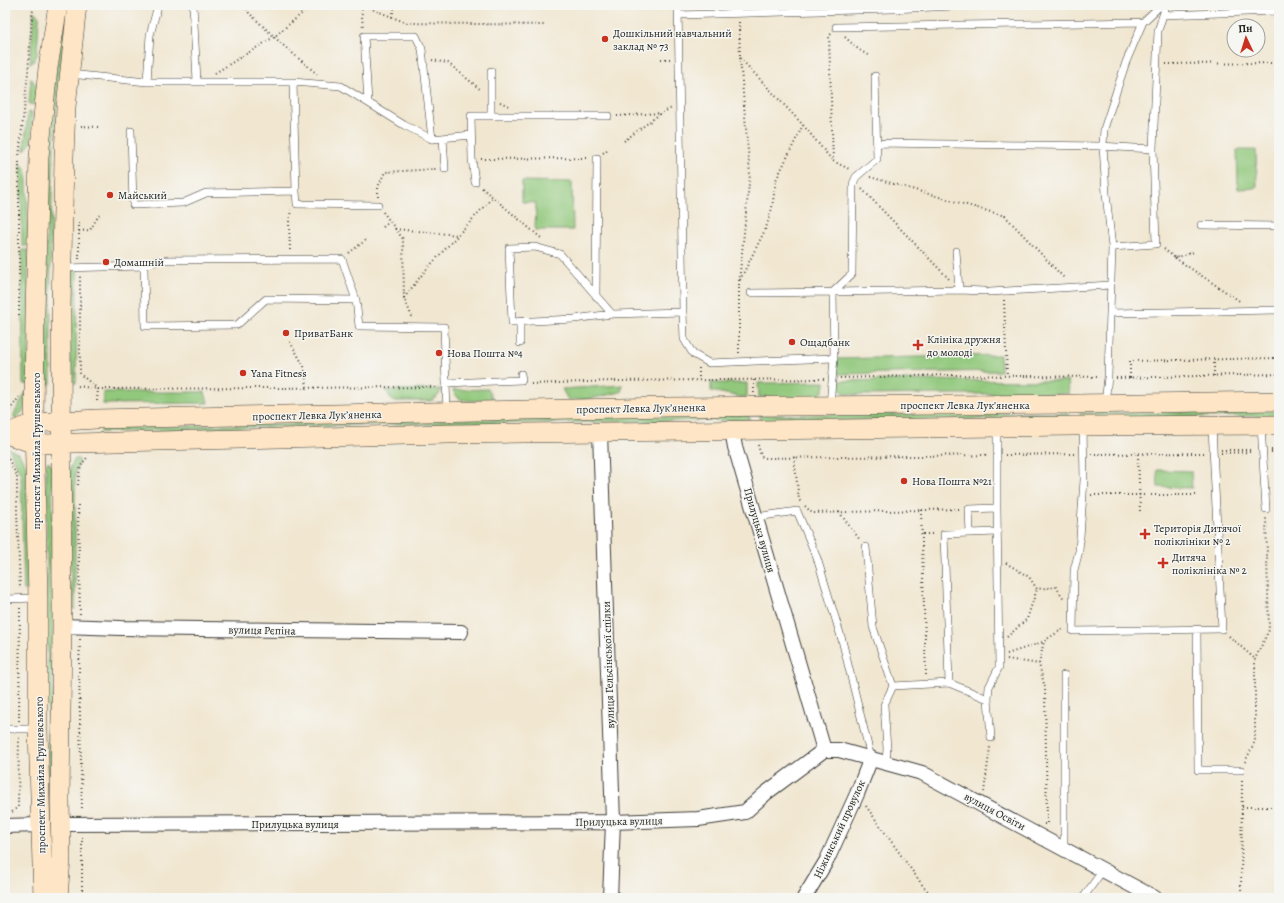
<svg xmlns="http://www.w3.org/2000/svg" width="1284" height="903" viewBox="0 0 1284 903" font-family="Alegreya,serif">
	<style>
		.green { fill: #91c87b; stroke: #56724c }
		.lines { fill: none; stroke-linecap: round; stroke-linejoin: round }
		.service-casing { stroke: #3c3a37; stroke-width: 8 }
		.minor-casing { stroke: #3c3a37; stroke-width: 16 }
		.secondary-casing { stroke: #3c3a37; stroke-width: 20 }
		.path { stroke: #3c3a37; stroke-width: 2; stroke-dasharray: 1 3; stroke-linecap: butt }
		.service { stroke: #fff; stroke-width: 7 }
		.minor { stroke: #fff; stroke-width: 14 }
		.secondary { stroke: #fde5c5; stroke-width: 19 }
		.poi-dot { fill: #c8321e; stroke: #f6f6f2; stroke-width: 1.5 }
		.labels { text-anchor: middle; stroke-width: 3; stroke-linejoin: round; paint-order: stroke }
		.poi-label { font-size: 11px; fill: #1c1c1c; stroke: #f6f6f2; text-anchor: start }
		.street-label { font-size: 11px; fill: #1c1c1c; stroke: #f6f6f2 }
	</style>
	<rect width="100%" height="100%" fill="#f6f6f2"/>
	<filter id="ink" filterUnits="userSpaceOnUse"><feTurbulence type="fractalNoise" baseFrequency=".025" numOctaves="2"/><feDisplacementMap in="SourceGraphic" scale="8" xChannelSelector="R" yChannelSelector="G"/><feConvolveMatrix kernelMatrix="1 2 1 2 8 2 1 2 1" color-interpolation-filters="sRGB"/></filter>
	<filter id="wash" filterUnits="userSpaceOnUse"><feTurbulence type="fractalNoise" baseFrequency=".012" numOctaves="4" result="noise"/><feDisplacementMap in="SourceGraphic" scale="16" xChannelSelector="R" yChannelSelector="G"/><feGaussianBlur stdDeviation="0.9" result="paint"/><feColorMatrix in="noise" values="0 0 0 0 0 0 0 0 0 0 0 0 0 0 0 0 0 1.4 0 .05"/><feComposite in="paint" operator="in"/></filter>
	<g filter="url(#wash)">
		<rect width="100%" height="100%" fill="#f1e7d1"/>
		<path class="green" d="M66 5H69C64 48 58 91 55 135 49 218 51 301 51 384H45L47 198 53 90Z
			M34 11 39 17 37 55 33 62 30 64Z
			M31 78 36 85 35 105 29 104Z
			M28 112 32 113 31 143 24 151Z
			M1237 150H1256L1257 188 1238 189Z
			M21 164 26 169 27 175 28 246H22Z
			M522 181 572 182 573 230H535L536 203 522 202Z
			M22 250H28L29 384H23Z
			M77 268 76 383H70L71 275 72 271Z
			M1000 355 1001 371 836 374 835 359Z
			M894 380 1068 381 1069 394H955L856 395C846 394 839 393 836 381Z
			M825 382C825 387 824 392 819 395 811 400 770 397 759 397L758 383Z
			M711 383H747V397H741L711 391Z
			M623 385 621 392 590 399 568 400 562 389Z
			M442 389 438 396 431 401H392L386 390Z
			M488 389 493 399C480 400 458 406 453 390Z
			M26 392C26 404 25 413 14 419V414Z
			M103 392H205L208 403 103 404Z
			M1279 411V416L1080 418V413Z
			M1069 413V418L760 421V415Z
			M749 415 750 420 353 425 101 432V428L444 420Z
			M9 448 19 454 26 465 29 590H24L21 475Z
			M75 459H78L80 461 76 470 75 475V609H71L70 468Z
			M47 462H49L52 467 53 724 52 804 49 803 48 797 47 564 46 464Z
			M1157 470 1191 471 1192 488 1158 487Z"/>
	</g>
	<g filter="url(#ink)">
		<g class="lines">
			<defs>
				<path id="service" d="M193 5 197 81
					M678 5 683 312
					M679 15 892 9 975 5
					M1163 15 1279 11
					M836 27 1143 22
					M70 74 147 82H293L341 86 404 125 432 139 422 49 416 36H364L368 102
					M875 76 877 159 856 177 853 184 852 274 833 292 959 290 984 291
					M147 82 150 35 158 5
					M491 116V71
					M131 131 133 205 183 203 206 193 296 191 293 82
					M443 138 445 169
					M432 139 471 135
					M877 143 1099 146 1153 149
					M475 182 472 159 471 116H608
					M296 191 297 204 378 205
					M1201 225 1279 226
					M1112 247 1156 244 1153 149 1158 31 1166 5
					M956 251 959 290
					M144 266 145 326 237 325 266 299 356 300
					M62 268 144 266 159 260 342 259 356 300 359 326 444 327 447 411
					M990 292 1111 285
					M751 293 833 292 834 358 830 405
					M596 296 597 158
					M1110 313 1279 310
					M612 314 560 254 535 247 509 248 512 322 574 319 612 314 683 312 684 339 693 354 709 363 834 358
					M520 321V343
					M446 383 522 380 521 374
					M1105 403 1108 377 1112 247 1106 194 1103 146 1104 129 1126 62 1143 22 1161 5
					M1261 425 1266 509
					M1083 426 1084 480 1079 551 1074 570 1073 631 1222 629 1212 427
					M756 517 797 511 817 558 842 640 871 758
					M970 533 969 509 997 508
					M866 547 873 627 893 686
					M5 599 37 598
					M1197 630 1198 770H1241
					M1064 675V849
					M988 699 949 683 944 534 997 532
					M5 729H38
					M991 738 988 699 989 687 999 667 997 508V427
					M886 762 887 749 884 705 893 686 949 683
					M1083 898 1103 870"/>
				<path id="minor" d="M600 432 613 822 610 898
					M62 626 121 628 461 632
					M824 750H839L922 773 1155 898
					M60 824 613 822 698 819 745 812 766 793 824 750 735 447 732 431
					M5 826 40 825
					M804 898 827 860 857 794 871 758"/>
				<path id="secondary" d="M5 434 34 423 96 419 668 407 1074 404 1279 401
					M6 434 35 444 448 434 1074 426 1279 425
					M43 898 38 729V598L34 423 35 313 39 157 48 68 58 5
					M58 898 61 858 60 800 62 626 61 310 64 157 66 107 77 5"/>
			</defs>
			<use href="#service" class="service-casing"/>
			<use href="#minor" class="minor-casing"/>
			<use href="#secondary" class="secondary-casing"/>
			<path class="path" d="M245 5 249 13 284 46 317 74
				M361 5 363 28
				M362 5 407 23 545 25
				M392 17 395 5
				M739 22 740 58 803 125 832 160
				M831 34 829 36 833 161 851 170
				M845 37 858 49 869 56
				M661 59H670
				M432 60 448 63 481 90
				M1166 64 1279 63
				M215 73 274 37 312 5
				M500 102 509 106
				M617 116 660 113
				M81 126 98 127
				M624 141 661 113 672 108
				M603 153 607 150
				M481 159 589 158
				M870 177 1005 216 1065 279
				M482 188 541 238
				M862 189 949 279
				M378 197V187L385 172 436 169
				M383 212 403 239 404 298 412 317
				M79 222V259
				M383 227 389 222
				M395 229 458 235 493 197
				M79 231 90 230 99 215
				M1164 249 1175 258 1194 252
				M290 250 289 222 291 210
				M349 253 366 240
				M1175 258 1241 302
				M740 280 766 228 772 208 776 180 803 125
				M404 298 424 272 458 235
				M1004 300 1007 376
				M19 315V157L28 73 32 15 34 5
				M290 342 304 366 307 387
				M739 353V282L750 174 740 58
				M699 368V380
				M1214 376V359
				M840 378 948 375 1100 377
				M1116 378 1279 374
				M1130 378V361L1279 358
				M754 380V393
				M531 384 612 381 824 379
				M78 386 98 389 80 374V276
				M97 401 98 389 438 387
				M5 417 19 397
				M758 445 761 456 765 458 989 455
				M1221 450H1253
				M1271 450H1279
				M5 452 17 476V511L20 589
				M1271 452H1279
				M1221 453 1253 452
				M1091 454 1205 453
				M1138 454 1140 512
				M1005 455 1075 454
				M794 457 799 500 802 503
				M78 485C79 475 79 465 87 458
				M1091 495H1196
				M78 505 80 615
				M805 506 812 513 960 509
				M921 510 926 675
				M839 512 860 540
				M923 534H935
				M1006 563 1029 577 1037 589 1056 587 1064 599
				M1229 636 1255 659
				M1007 637 1027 619 1037 589
				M80 639 79 669 82 811
				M1007 654 1043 642
				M1007 659 1039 664
				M19 721 20 607
				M1245 762 1255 741V659L1269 630 1266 518
				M984 792 990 747
				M866 806 923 886 934 898
				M1242 807H1279
				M12 812 18 807 19 737
				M1044 824H1047L1045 688 1039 664 1044 641 1061 630H1064
				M82 898V835
				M1241 898 1242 779"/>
			<use href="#service" class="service"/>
			<use href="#minor" class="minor"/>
			<use href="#secondary" class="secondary"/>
		</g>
	</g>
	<g class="poi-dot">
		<circle cx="605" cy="39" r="4"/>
		<circle cx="110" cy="195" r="4"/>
		<circle cx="106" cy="262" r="4"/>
		<circle cx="286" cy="333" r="4"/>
		<circle cx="792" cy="342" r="4"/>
		<path d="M916 339h4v4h4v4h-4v4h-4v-4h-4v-4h4z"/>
		<circle cx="439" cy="353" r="4"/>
		<circle cx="243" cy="373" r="4"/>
		<circle cx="904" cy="481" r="4"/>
		<path d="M1143 528h4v4h4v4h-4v4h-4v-4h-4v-4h4z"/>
		<path d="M1161 557h4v4h4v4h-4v4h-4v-4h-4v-4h4z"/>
	</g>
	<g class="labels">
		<g class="poi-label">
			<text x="613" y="37">Дошкільний навчальний<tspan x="613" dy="13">заклад № 73</tspan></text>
			<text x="118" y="199">Майський</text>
			<text x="114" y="266">Домашній</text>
			<text x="294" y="337">ПриватБанк</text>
			<text x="927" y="343">Клініка дружня<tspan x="927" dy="13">до молоді</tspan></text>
			<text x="800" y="346">Ощадбанк</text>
			<text x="447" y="357">Нова Пошта №4</text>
			<text x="251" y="377">Yana Fitness</text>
			<text x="912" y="485">Нова Пошта №21</text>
			<text x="1154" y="532">Територія Дитячої<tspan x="1154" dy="13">поліклініки № 2</tspan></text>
			<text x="1172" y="561">Дитяча<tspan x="1172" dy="13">поліклініка № 2</tspan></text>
		</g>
		<g class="street-label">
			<text x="965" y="409">проспект Левка Лукʼяненка</text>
			<text transform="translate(641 408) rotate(-1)" y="4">проспект Левка Лукʼяненка</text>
			<text transform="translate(317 415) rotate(-1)" y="4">проспект Левка Лукʼяненка</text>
			<text transform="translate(36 451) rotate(-90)" y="4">проспект Михайла Грушевського</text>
			<text transform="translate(760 530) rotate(74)" y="4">Прилуцька вулиця</text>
			<text transform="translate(262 630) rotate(1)" y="4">вулиця Рєпіна</text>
			<text transform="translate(608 665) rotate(-92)" y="4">вулиця Гельсінської спілки</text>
			<text transform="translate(40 775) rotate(-91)" y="4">проспект Михайла Грушевського</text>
			<text transform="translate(995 811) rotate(28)" y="4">вулиця Освіти</text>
			<text transform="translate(619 821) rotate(-1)" y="4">Прилуцька вулиця</text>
			<text x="295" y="828">Прилуцька вулиця</text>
			<text transform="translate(839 829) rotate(-65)" y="4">Ніжинський провулок</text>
		</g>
	</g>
	<rect width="1284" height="903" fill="none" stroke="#f6f6f2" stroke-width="20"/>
	<g transform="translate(1246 38) rotate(356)"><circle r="19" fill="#f6f6f2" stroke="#9f9f9c"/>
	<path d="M0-3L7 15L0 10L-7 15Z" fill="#c8321e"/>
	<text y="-6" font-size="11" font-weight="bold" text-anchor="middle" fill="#1c1c1c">Пн</text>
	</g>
</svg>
